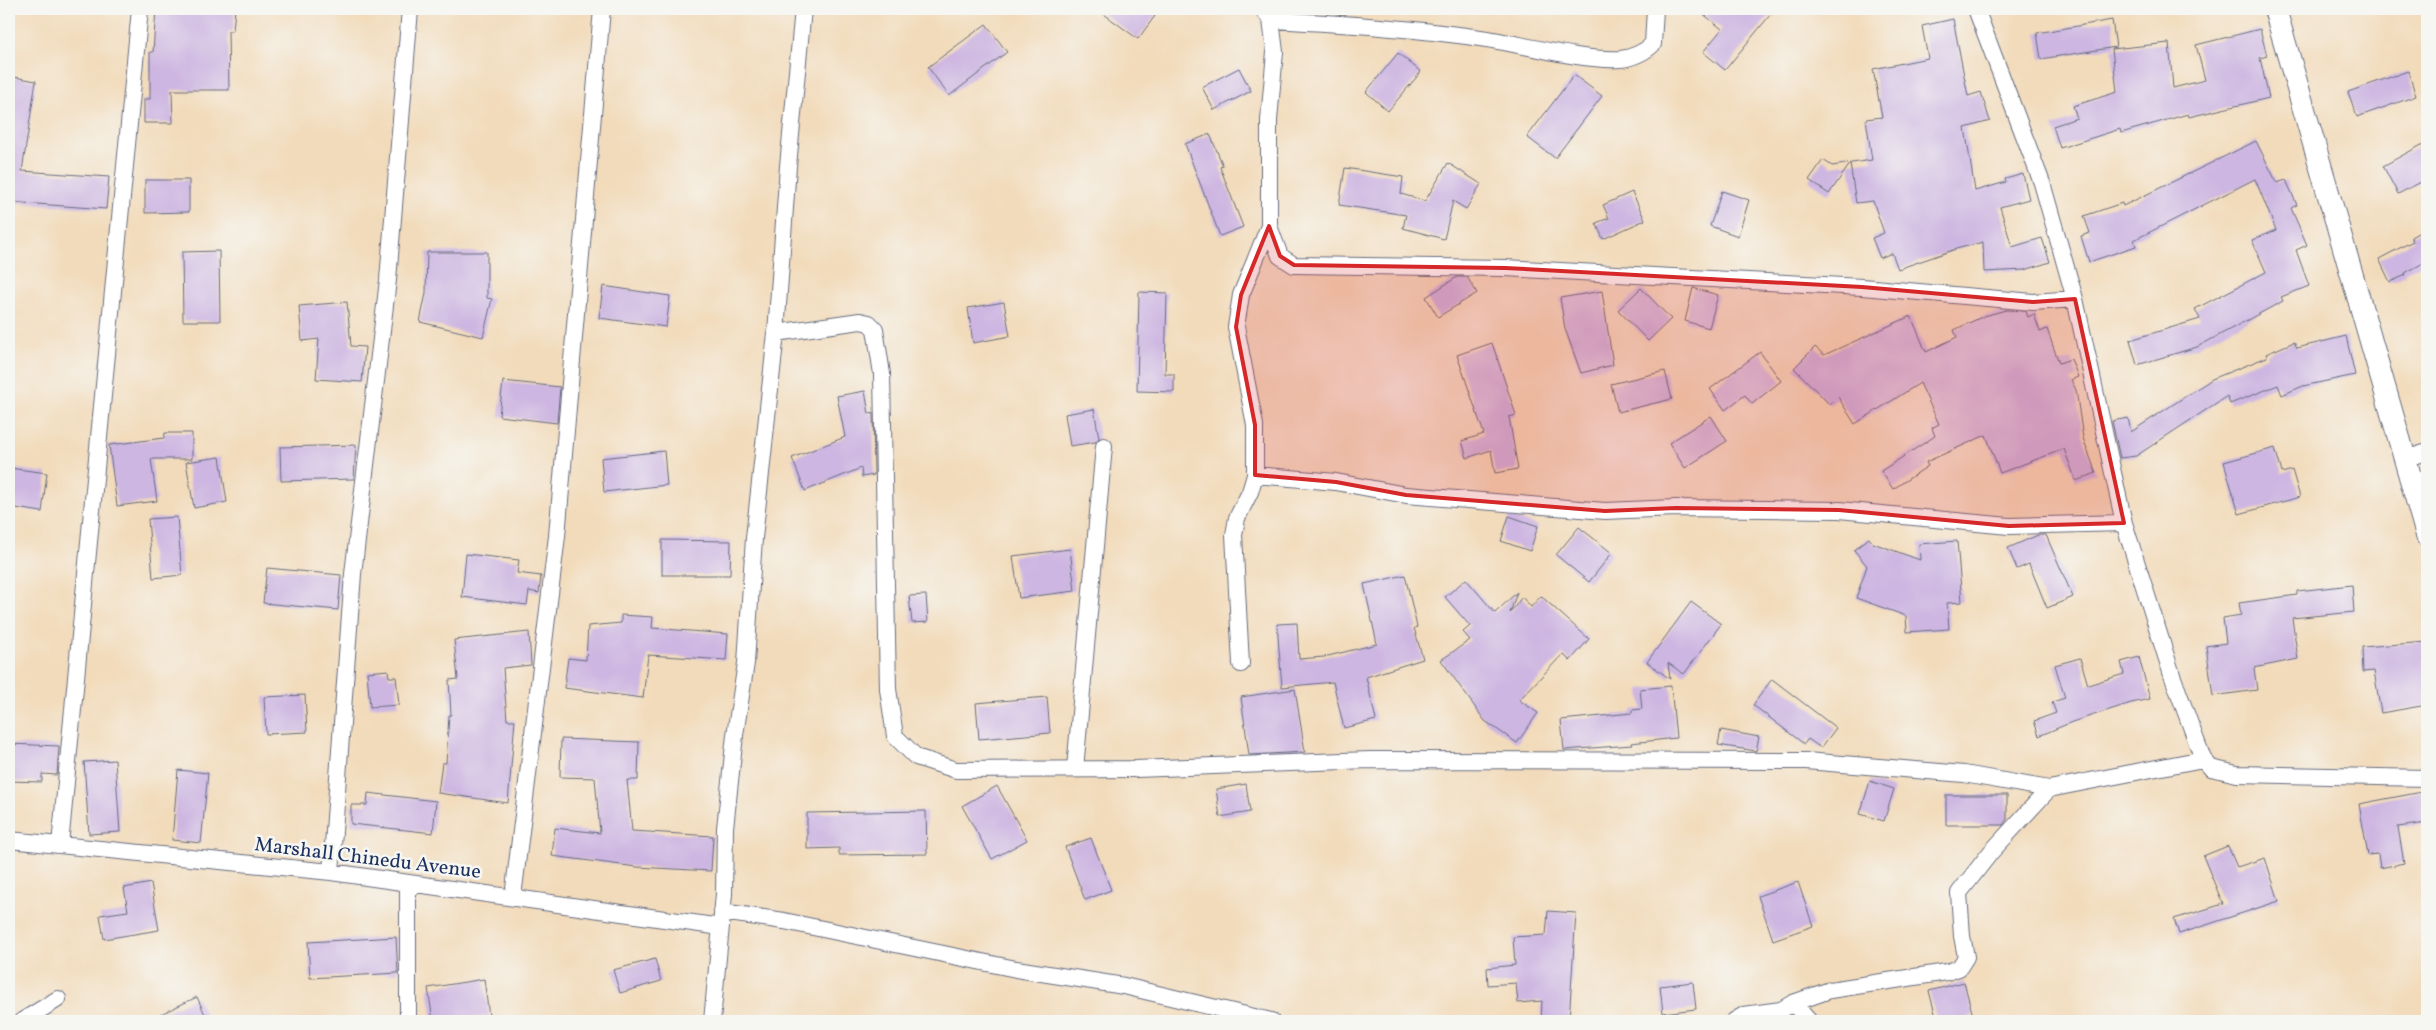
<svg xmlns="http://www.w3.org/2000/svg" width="2436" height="1030" viewBox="0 0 2436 1030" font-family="Vollkorn,serif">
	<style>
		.building { fill: #cdb6e1 }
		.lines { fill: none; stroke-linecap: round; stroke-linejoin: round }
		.street-casing { stroke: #666b7f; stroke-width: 18 }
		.secondary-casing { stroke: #666b7f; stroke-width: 24 }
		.street { stroke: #fff; stroke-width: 16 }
		.secondary { stroke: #fff; stroke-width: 22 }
		.marked { fill: #d62828; fill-opacity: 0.2; stroke: #d62828; stroke-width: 4; stroke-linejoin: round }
		.labels { text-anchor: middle; stroke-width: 5; stroke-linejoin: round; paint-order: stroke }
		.street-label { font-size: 20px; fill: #1b2f5e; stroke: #f6f6f2 }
	</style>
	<rect width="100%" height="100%" fill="#f6f6f2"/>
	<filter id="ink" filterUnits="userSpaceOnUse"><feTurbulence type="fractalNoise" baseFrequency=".02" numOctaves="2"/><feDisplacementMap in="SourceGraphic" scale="10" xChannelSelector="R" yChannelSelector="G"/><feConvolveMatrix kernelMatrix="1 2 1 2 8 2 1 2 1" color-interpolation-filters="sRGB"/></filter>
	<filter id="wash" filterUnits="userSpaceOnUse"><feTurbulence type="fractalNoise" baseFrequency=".0096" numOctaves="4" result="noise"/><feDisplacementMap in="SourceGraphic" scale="20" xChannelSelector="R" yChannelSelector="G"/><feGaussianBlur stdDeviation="1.12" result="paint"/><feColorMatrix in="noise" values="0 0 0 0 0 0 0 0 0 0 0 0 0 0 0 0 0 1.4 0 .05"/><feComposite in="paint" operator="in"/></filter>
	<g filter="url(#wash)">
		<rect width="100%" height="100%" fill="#f2dbbb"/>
		<g id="blocks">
			<path class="building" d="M156 9H235L233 31H228L229 90H172L173 123H144V99H150V52H153Z
				M1097 9H1160L1138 39Z
				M1697 9H1775L1725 70 1703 52 1722 29Z
				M1953 19 1968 96 1981 92 1990 121 1965 128 1975 191 2006 182 2005 179 2023 174 2029 199 2000 207 2012 247 2042 238 2050 262 2025 270 1984 272 1983 242 1956 249 1898 269 1892 253 1880 258 1872 238 1884 233 1873 201 1856 203 1850 164 1829 194 1809 180 1823 160 1832 166 1872 160 1866 119 1882 117 1873 69 1928 58 1922 26Z
				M2112 20 2116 47 2041 59 2037 33Z
				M986 24 1007 52 949 96 928 67Z
				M2260 29 2267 56 2260 58 2269 98 2189 117 2188 114 2121 133 2120 129 2060 148 2053 126 2077 118 2073 106 2117 92 2112 49 2169 43 2173 88 2205 80 2196 45Z
				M1398 53 1421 72 1388 111 1366 92Z
				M1239 68 1251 91 1214 110 1202 87Z
				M2408 71 2416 96 2357 117 2348 92Z
				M1574 75 1602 96 1555 158 1527 137Z
				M9 76 36 81 22 171 109 177 106 209 9 202Z
				M1210 134 1223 166 1220 167 1243 227 1220 236 1185 144Z
				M2256 141 2277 183 2286 180 2297 205 2291 208 2307 245 2296 250 2309 286 2281 297 2283 301 2197 347 2137 365 2130 340 2200 319 2195 309 2266 272 2252 240 2276 230 2255 179 2134 240 2136 246 2089 262 2081 236 2090 233 2084 216 2122 203 2123 206Z
				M2427 142V179L2398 194 2383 166Z
				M1448 163 1481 184 1466 209 1453 201 1444 239 1403 228 1406 215 1339 205 1345 168 1403 177 1401 194 1425 201Z
				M145 180H189V212L145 213Z
				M1722 191 1749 200 1738 236 1710 226Z
				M1632 192 1645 220 1603 239 1596 223 1609 218 1603 205Z
				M2427 228V267L2425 262 2405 273 2406 275 2390 282 2379 259 2413 241 2411 237Z
				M219 251 220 321H183L182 252Z
				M427 252H487V298L492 299 483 337 420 322 426 293Z
				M1457 277H1467L1477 293 1438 317 1426 297Z
				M603 286 670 296 666 327 599 318Z
				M1641 288 1671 319 1648 341 1618 310Z
				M1693 288 1718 295 1709 328 1685 321Z
				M1602 291 1613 365 1581 373 1565 329 1560 298Z
				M1139 292 1167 293 1165 374H1174V392L1137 391Z
				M347 302 351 346 365 347 362 382 316 379 319 339 302 341 299 306Z
				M1004 302 1010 336 973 343 968 308Z
				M2006 310 2026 311 2028 317 2034 314 2040 332 2047 329 2059 363 2071 359 2078 377 2071 380 2076 390 2083 438 2096 473 2076 481 2064 449 2000 473 1986 435 1926 462 1928 466 1893 489 1881 471 1935 436 1932 428 1939 424 1920 383 1855 424 1838 397 1830 405 1794 368 1815 347 1824 355 1911 316 1926 352 1957 337 1954 330 1984 316Z
				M2346 336 2355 375 2303 386 2282 395 2278 385 2230 404 2227 396 2136 456 2120 458 2112 421 2128 418 2131 432 2212 379 2267 357 2266 354 2294 342 2297 348Z
				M1492 343 1516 415 1509 417 1518 469 1495 473 1491 450 1467 458 1462 441 1484 434 1457 355Z
				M1760 352 1781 381 1752 404 1745 395 1725 410 1710 389Z
				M1665 371 1672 399 1618 412 1611 384Z
				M503 381 560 387 557 423 499 416Z
				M865 391 869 414 873 413 874 475 862 477 861 468 805 491 792 458 845 437 837 396Z
				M1094 409 1099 438 1095 442 1070 446 1065 414Z
				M1711 416 1727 441 1685 468 1669 443Z
				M165 433H192V459H151L157 501 117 506 109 445 164 438Z
				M356 445 354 479 281 481 280 447Z
				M2275 448 2282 473 2292 470 2300 497 2239 514 2224 462Z
				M664 451 667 485 604 492 601 458Z
				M220 457 227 502 194 508 186 462Z
				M9 468 47 473 42 512 9 507Z
				M1509 516 1538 526 1530 551 1501 541Z
				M177 517 182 575 153 578 148 519Z
				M1579 527 1612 553 1589 582 1556 555Z
				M2038 535H2046L2073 597 2047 608 2029 564 2017 569 2008 548Z
				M1869 538 1873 543 1920 560 1919 544 1957 541 1962 602 1947 603 1949 629 1907 632 1906 616 1856 598 1867 566 1854 550Z
				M662 540 731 541 730 575H662Z
				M1070 549 1075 591 1019 598 1013 556Z
				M466 554 519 560 517 573 541 576 539 593 529 591 527 605 462 597Z
				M267 568 341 575 338 610 263 603Z
				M1405 575 1417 627 1414 628 1423 659 1366 677 1376 720 1344 728 1333 682 1282 687 1277 624 1297 623 1299 659 1324 657 1377 644 1364 584Z
				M1466 579 1495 613 1517 592 1510 613 1522 597 1531 607 1541 596 1589 639 1570 661 1563 654 1519 700 1538 713 1517 743 1485 721 1441 660 1470 640 1463 632 1470 626 1445 597Z
				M2352 585 2354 612 2292 618 2298 659 2254 668 2257 690 2213 696 2206 646 2226 643 2223 618 2241 615 2239 603 2297 595V591Z
				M926 595 928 622 912 623 909 596Z
				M1691 602 1721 624 1684 674 1668 663 1670 679 1647 662Z
				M621 615 653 617 652 628 728 634 726 660 648 655 643 698 564 688 568 658 586 660 588 626 621 623Z
				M529 632 531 665 503 668 507 720H515L508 803 438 793 442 763H446L449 715H451L449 680 458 679 454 640Z
				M2427 642V705L2381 713 2374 671 2363 672 2362 647Z
				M2139 657 2150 699 2131 703 2072 722 2039 736 2034 721 2056 713 2052 702 2065 698 2055 665 2080 658 2088 685 2124 674 2121 662Z
				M388 670 389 677H396L399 705 370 707 367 672Z
				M1772 679 1836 728 1821 748 1808 739 1804 744 1753 705Z
				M1671 686 1676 738 1631 743 1632 745 1564 750 1561 720 1632 713V710L1642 709 1640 689Z
				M1295 689 1305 752 1249 755 1241 697Z
				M305 695 307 732 266 734 264 697Z
				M1047 697 1050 733 979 739 976 703Z
				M1721 730 1759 737 1756 751 1718 745Z
				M561 739 639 742 638 780H627L632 831 713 836 711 871 637 867 552 856 555 828 600 833 595 778 560 777Z
				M9 744 59 746 57 775 42 774V782L9 781Z
				M115 760 120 832 89 834 84 762Z
				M178 770 208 773 201 843 172 840Z
				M1870 781 1894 789 1884 821 1860 814Z
				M1246 784 1250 812 1220 817 1216 789Z
				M997 786 1027 840 992 859 962 806Z
				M2427 791V823L2398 827 2404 863 2380 868 2378 854 2368 855 2359 804Z
				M368 793 436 801 433 833 351 824V805H367Z
				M1946 795H2007V819L2003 825H1946Z
				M926 811 927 854 839 855V848L807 849V813Z
				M1091 838 1111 890 1085 900 1065 847Z
				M2228 846 2237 867 2265 858 2279 901 2179 934 2174 919 2223 904 2203 856Z
				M1798 882 1813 926 1773 940 1758 896Z
				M151 883 159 930 104 939 100 915 128 911 124 888Z
				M1548 911 1576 913 1569 1021H1541L1542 1001 1518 1003 1516 983 1488 985 1487 968 1515 965 1513 937 1546 935Z
				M396 937 398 973 310 978 308 942Z
				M655 959 661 981 620 993 613 970Z
				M484 979 489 1016 452 1021H433L428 988Z
				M1693 982 1696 1009 1663 1013 1660 986Z
				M1964 982 1973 1016 1954 1021H1937L1929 991Z
				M197 997 208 1021H146Z"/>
		</g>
	</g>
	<g filter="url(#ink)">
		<use href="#blocks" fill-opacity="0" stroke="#666b7f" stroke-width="1"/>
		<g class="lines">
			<defs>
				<path id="street" d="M803 9 788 166 776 333 860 321 869 323 875 329 882 374 888 689 895 736 916 757 956 770 1136 769 1370 760 1806 761 1964 774 2049 789 2203 759
					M1263 9 1271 20 1275 52 1269 120V226L1280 256 1294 265 1505 268 1862 287 2033 302 2075 299
					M1976 9 2042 183 2075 299 2124 523 2172 675 2203 759 2211 768 2237 774 2427 778
					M1271 20C1343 24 1416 28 1487 39 1526 45 1581 61 1620 59 1632 58 1645 52 1653 44L1655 9
					M2405 459 2427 452
					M1255 475 1336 482 1406 495 1605 511 1676 508 1839 510 2009 526 2124 523
					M1241 664 1234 535 1237 518 1250 492 1255 475V425L1236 327 1241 295 1269 226
					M1075 769 1104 446
					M9 840 331 872 721 927
					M60 845 140 9
					M331 872 353 574 388 280 410 9
					M513 897 557 536 602 9
					M722 912 784 921 1016 969 1124 986 1271 1021
					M1793 1003 1809 1021
					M22 1021 58 999
					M408 1021V883
					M712 1021 724 894 725 828 735 735 746 663 754 538 776 333
					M1734 1021 1744 1015 1781 1010 1793 1003 1830 990 1947 972 1959 968 1966 957 1962 936 1959 893 1991 852 2049 789"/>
				<path id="secondary" d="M2275 9 2427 535"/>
			</defs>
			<use href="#street" class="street-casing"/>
			<use href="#secondary" class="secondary-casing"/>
			<use href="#street" class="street"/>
			<use href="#secondary" class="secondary"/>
		</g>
	</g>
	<path class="marked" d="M1269 226 1280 256 1294 265 1505 268 1862 287 2033 302 2075 299 2124 523 2009 526 1839 510 1676 508 1605 511 1406 495 1336 482 1255 475V425L1236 327 1241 295Z"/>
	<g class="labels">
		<g class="street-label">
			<text transform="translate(368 857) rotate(7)" y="7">Marshall Chinedu Avenue</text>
		</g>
	</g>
	<rect width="2436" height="1030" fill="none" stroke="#f6f6f2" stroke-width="30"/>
</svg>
